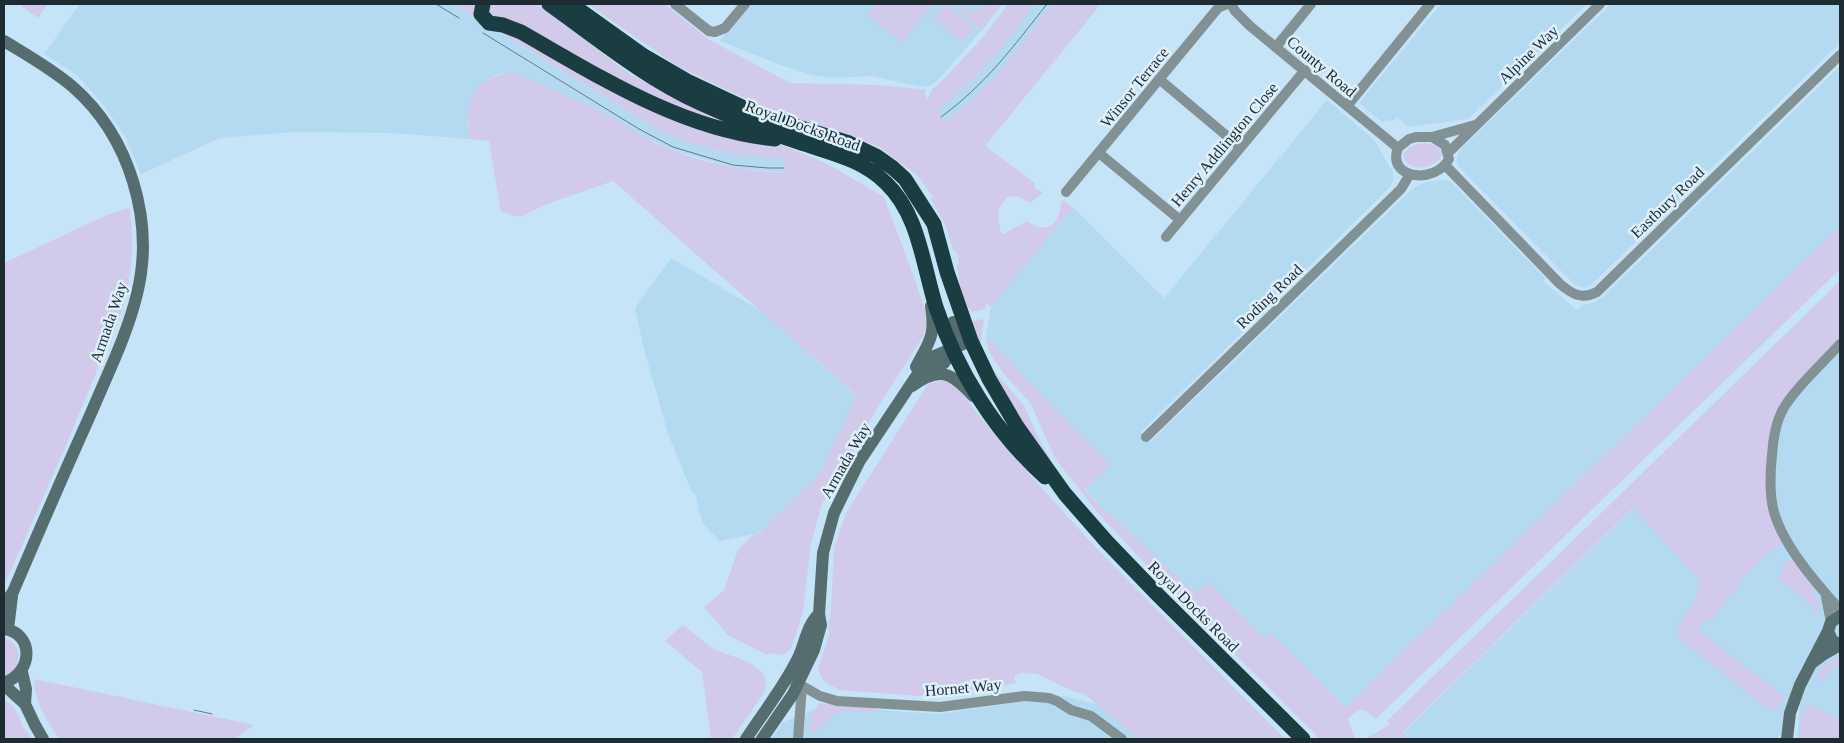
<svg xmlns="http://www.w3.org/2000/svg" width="1844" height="743" viewBox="0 0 1844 743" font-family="'Times New Roman',serif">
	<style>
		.built { fill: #b4daf1 }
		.green { fill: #d1caea }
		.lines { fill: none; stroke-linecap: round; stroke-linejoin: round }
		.street { stroke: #829294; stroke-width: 10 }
		.secondary { stroke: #566d70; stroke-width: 12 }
		.highway { stroke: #1a3d41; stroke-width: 15 }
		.tram { stroke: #657985; stroke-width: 1 }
		.labels { text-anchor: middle; stroke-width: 5; stroke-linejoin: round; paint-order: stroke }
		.street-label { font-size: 16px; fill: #1f2b32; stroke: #ddf0fb }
	</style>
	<rect width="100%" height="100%" fill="#c6e4f7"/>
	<path class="built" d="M80 4H453L664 133 714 150 784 159V173L734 168 673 150 638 134 610 117 513 72 496 75 484 82 467 120 470 139 391 133 295 132 220 138 141 174 125 136 102 103 77 75 44 54Z
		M749 4H1002L982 30 937 81 930 86 921 87 872 76 831 78 812 75 780 65 720 41Z
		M1016 4H1059L981 94 945 122 933 105Z
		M1441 4H1587L1468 119 1408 127 1397 117 1394 120 1382 122 1359 103Z
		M1611 4H1840V43L1591 285 1584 288 1575 285 1460 168 1457 164V156L1461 149Z
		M1840 66V226L1345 708 1271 633 1265 638 1234 606 1195 594 1085 490 1110 464 986 337 991 306 1070 211 1075 209 1164 298 1327 100 1374 140 1393 172V180L1391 186 1141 432 1150 442 1409 192 1417 186 1426 182 1445 180 1451 182 1545 278 1543 281 1577 310 1582 305 1593 303 1603 297Z
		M671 258 761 311 856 396 821 472 758 533 720 541 704 525 699 512 696 496 691 490 668 434 643 345 635 308Z
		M1840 346V739H1797L1800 703 1777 739H1407L1402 734 1634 508 1699 579 1697 598 1681 622 1768 501 1765 480 1768 458 1778 412Z
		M1064 696 1099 705 1140 739H771L783 722 825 706 938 714Z"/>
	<path class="green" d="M23 4H48L38 18 21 6Z
		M454 4H537L631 75 774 142 826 163 884 197 914 277 926 313 928 320 924 335 881 402 822 504 811 543 803 612 791 648 786 653 780 655 768 653 767 655 728 635 704 607 724 590 738 550 754 534 759 533 821 472 856 395 613 181 547 204 520 217 501 212 489 141 470 139C464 100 471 79 513 72 546 87 579 100 611 117 627 126 641 136 658 144 697 162 741 171 784 173V159C740 157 705 150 664 133Z
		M588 4H665L708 39 790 83 877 85 919 89 921 90 926 89 925 95 928 99 932 89 938 85 985 35 1008 4H1035C1005 44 978 81 937 110L945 122 961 109 998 74 1052 4H1101L985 146 1035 183 1034 187 1043 193 1030 203 1017 196 1007 197 998 210 1000 230 1004 234 1027 221C1039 230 1053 231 1059 214 1061 208 1059 205 1063 200L1075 209 1070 211 991 306 986 304 985 309 972 312C961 300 959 281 957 265L959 263 958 254 953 250 946 226 931 199 933 197 918 176 878 146 770 110 677 66Z
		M876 4H933L902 42 867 15Z
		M945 4 974 28 962 42 933 18Z
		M984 4H1002L982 30 957 10 960 6C969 12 977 13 984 4Z
		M1425 143C1433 144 1440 146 1442 154 1437 169 1408 174 1403 156 1407 146 1415 144 1425 143Z
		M130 208C134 243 132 275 123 308L64 450 4 586V263L107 215Z
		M1840 226V269L1376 719 1365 710H1359L1348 719 1355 739H1320L1167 587 1097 512 1055 458 1030 402 1007 378 989 352 986 337 1111 465 1084 490 1195 593 1209 582 1265 638 1271 633 1345 708Z
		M1840 281V346L1791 391 1768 458 1765 480 1768 501 1783 542 1773 551 1771 550 1739 581V586L1731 596 1730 595 1710 622 1705 619 1700 625 1702 633 1784 696 1780 706 1773 709 1766 708 1679 638 1677 630 1678 625 1697 598 1699 579 1633 508 1402 733 1407 739H1365L1389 725 1387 721Z
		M981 319 984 320 980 347 989 366 1023 404 1042 445 1051 459 1049 461C1015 418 990 372 969 322Z
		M944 380 959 390 1001 443 1098 550 1283 737 1284 736 1287 739H1140L1083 693H1077L1037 674 1022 673 1014 676 1016 683 932 697 839 690 823 681 818 668 830 633 828 629 831 609 834 548 846 513 928 384Z
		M1788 560H1793L1813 589 1821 608H1819V615L1813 614 1816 608 1777 578 1784 571 1781 566Z
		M683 625C694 633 706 645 718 651 735 658 775 665 764 693L732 739H711L702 672 665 641Z
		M4 638C20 643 21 656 15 670L4 677Z
		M1840 656V665C1827 667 1829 677 1820 681L1818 679 1817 675 1822 667Z
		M34 679 254 725 235 739H60C47 722 34 701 34 679Z
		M4 700 14 707 24 728 32 739H4Z
		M818 703 876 708V712L841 711 837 712 814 734 810 729V714L817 707Z
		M1809 705 1840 720V739H1799L1802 712Z"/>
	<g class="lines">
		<path class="street" d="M675 4 709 31 715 32 725 28 745 4
			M1231 4 1235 11 1250 26 1398 148
			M1276 47 1311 4
			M1159 79 1240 147
			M1347 106 1430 4
			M1416 137H1432L1445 145 1449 159C1435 185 1386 179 1398 148L1409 139Z
			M1432 137 1475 125
			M1099 153 1180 220
			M1448 153 1600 4
			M1445 165 1560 284C1572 294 1581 300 1597 292L1840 55
			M1066 192 1218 8 1227 4
			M1166 237 1305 70
			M1840 344C1823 363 1794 389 1782 411 1775 425 1773 440 1772 455 1770 474 1769 494 1774 512 1784 547 1817 584 1840 610
			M1146 437 1401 189 1410 174
			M1826 597 1831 622
			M792 680 820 696 837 701 940 707 1025 696 1049 698 1057 701 1071 710 1091 716 1122 739
			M798 739 802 686"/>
		<path class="secondary" d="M4 41C27 55 52 69 73 87 130 137 155 221 137 294 127 335 108 373 92 411 65 471 39 531 13 592L4 605
			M916 367C929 342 936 336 931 306
			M928 374 944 363 960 340 953 322
			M912 386C940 366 951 372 973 396
			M1840 616 1831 622 1828 631 1832 640 1840 645
			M4 629C34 633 34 672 4 683
			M8 629 12 596
			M1812 663 1824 654 1840 645
			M22 672 26 689 25 704 35 725 43 739
			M4 685 25 704
			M746 739C763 713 783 688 797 660 805 645 806 626 819 614
			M762 739 793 694 814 650 821 625 819 614 823 553 834 513 859 462 923 366 934 356 971 341
			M1787 739 1790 713 1800 685 1828 631"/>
		<path class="highway" d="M483 4 481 14 489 23 503 25 521 32C600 77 682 130 775 139
			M549 4C598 39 645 78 700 103 732 118 765 131 798 142 830 153 862 159 886 183 919 214 923 266 936 307 957 371 995 432 1045 477
			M571 4 644 56 687 81 757 114 849 143 876 156 893 168 905 179 934 224 947 272 971 341 989 379 1016 425 1065 494 1107 542 1158 595 1303 739"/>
		<path class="tram" d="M436 4 459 18
			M483 33 639 129 673 147 733 165 768 168H784
			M941 117C986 84 1013 47 1047 4
			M194 710 212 714"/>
	</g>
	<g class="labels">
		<g class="street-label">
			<text transform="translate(1528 54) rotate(-44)" y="6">Alpine Way</text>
			<text transform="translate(1322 66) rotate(40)" y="6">County Road</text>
			<text transform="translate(1134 87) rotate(-51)" y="6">Winsor Terrace</text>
			<text transform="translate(803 125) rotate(20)" y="6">Royal Docks Road</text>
			<text transform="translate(1224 144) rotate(-50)" y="6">Henry Addlington Close</text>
			<text transform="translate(1667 202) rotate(-44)" y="6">Eastbury Road</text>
			<text transform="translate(1269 296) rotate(-44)" y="6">Roding Road</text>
			<text transform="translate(108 322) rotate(-71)" y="6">Armada Way</text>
			<text transform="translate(845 460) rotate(-60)" y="6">Armada Way</text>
			<text transform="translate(1194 606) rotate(45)" y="6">Royal Docks Road</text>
			<text transform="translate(963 687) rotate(-5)" y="6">Hornet Way</text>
		</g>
	</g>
	<rect width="1844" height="743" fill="none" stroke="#1f2b32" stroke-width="10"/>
</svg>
